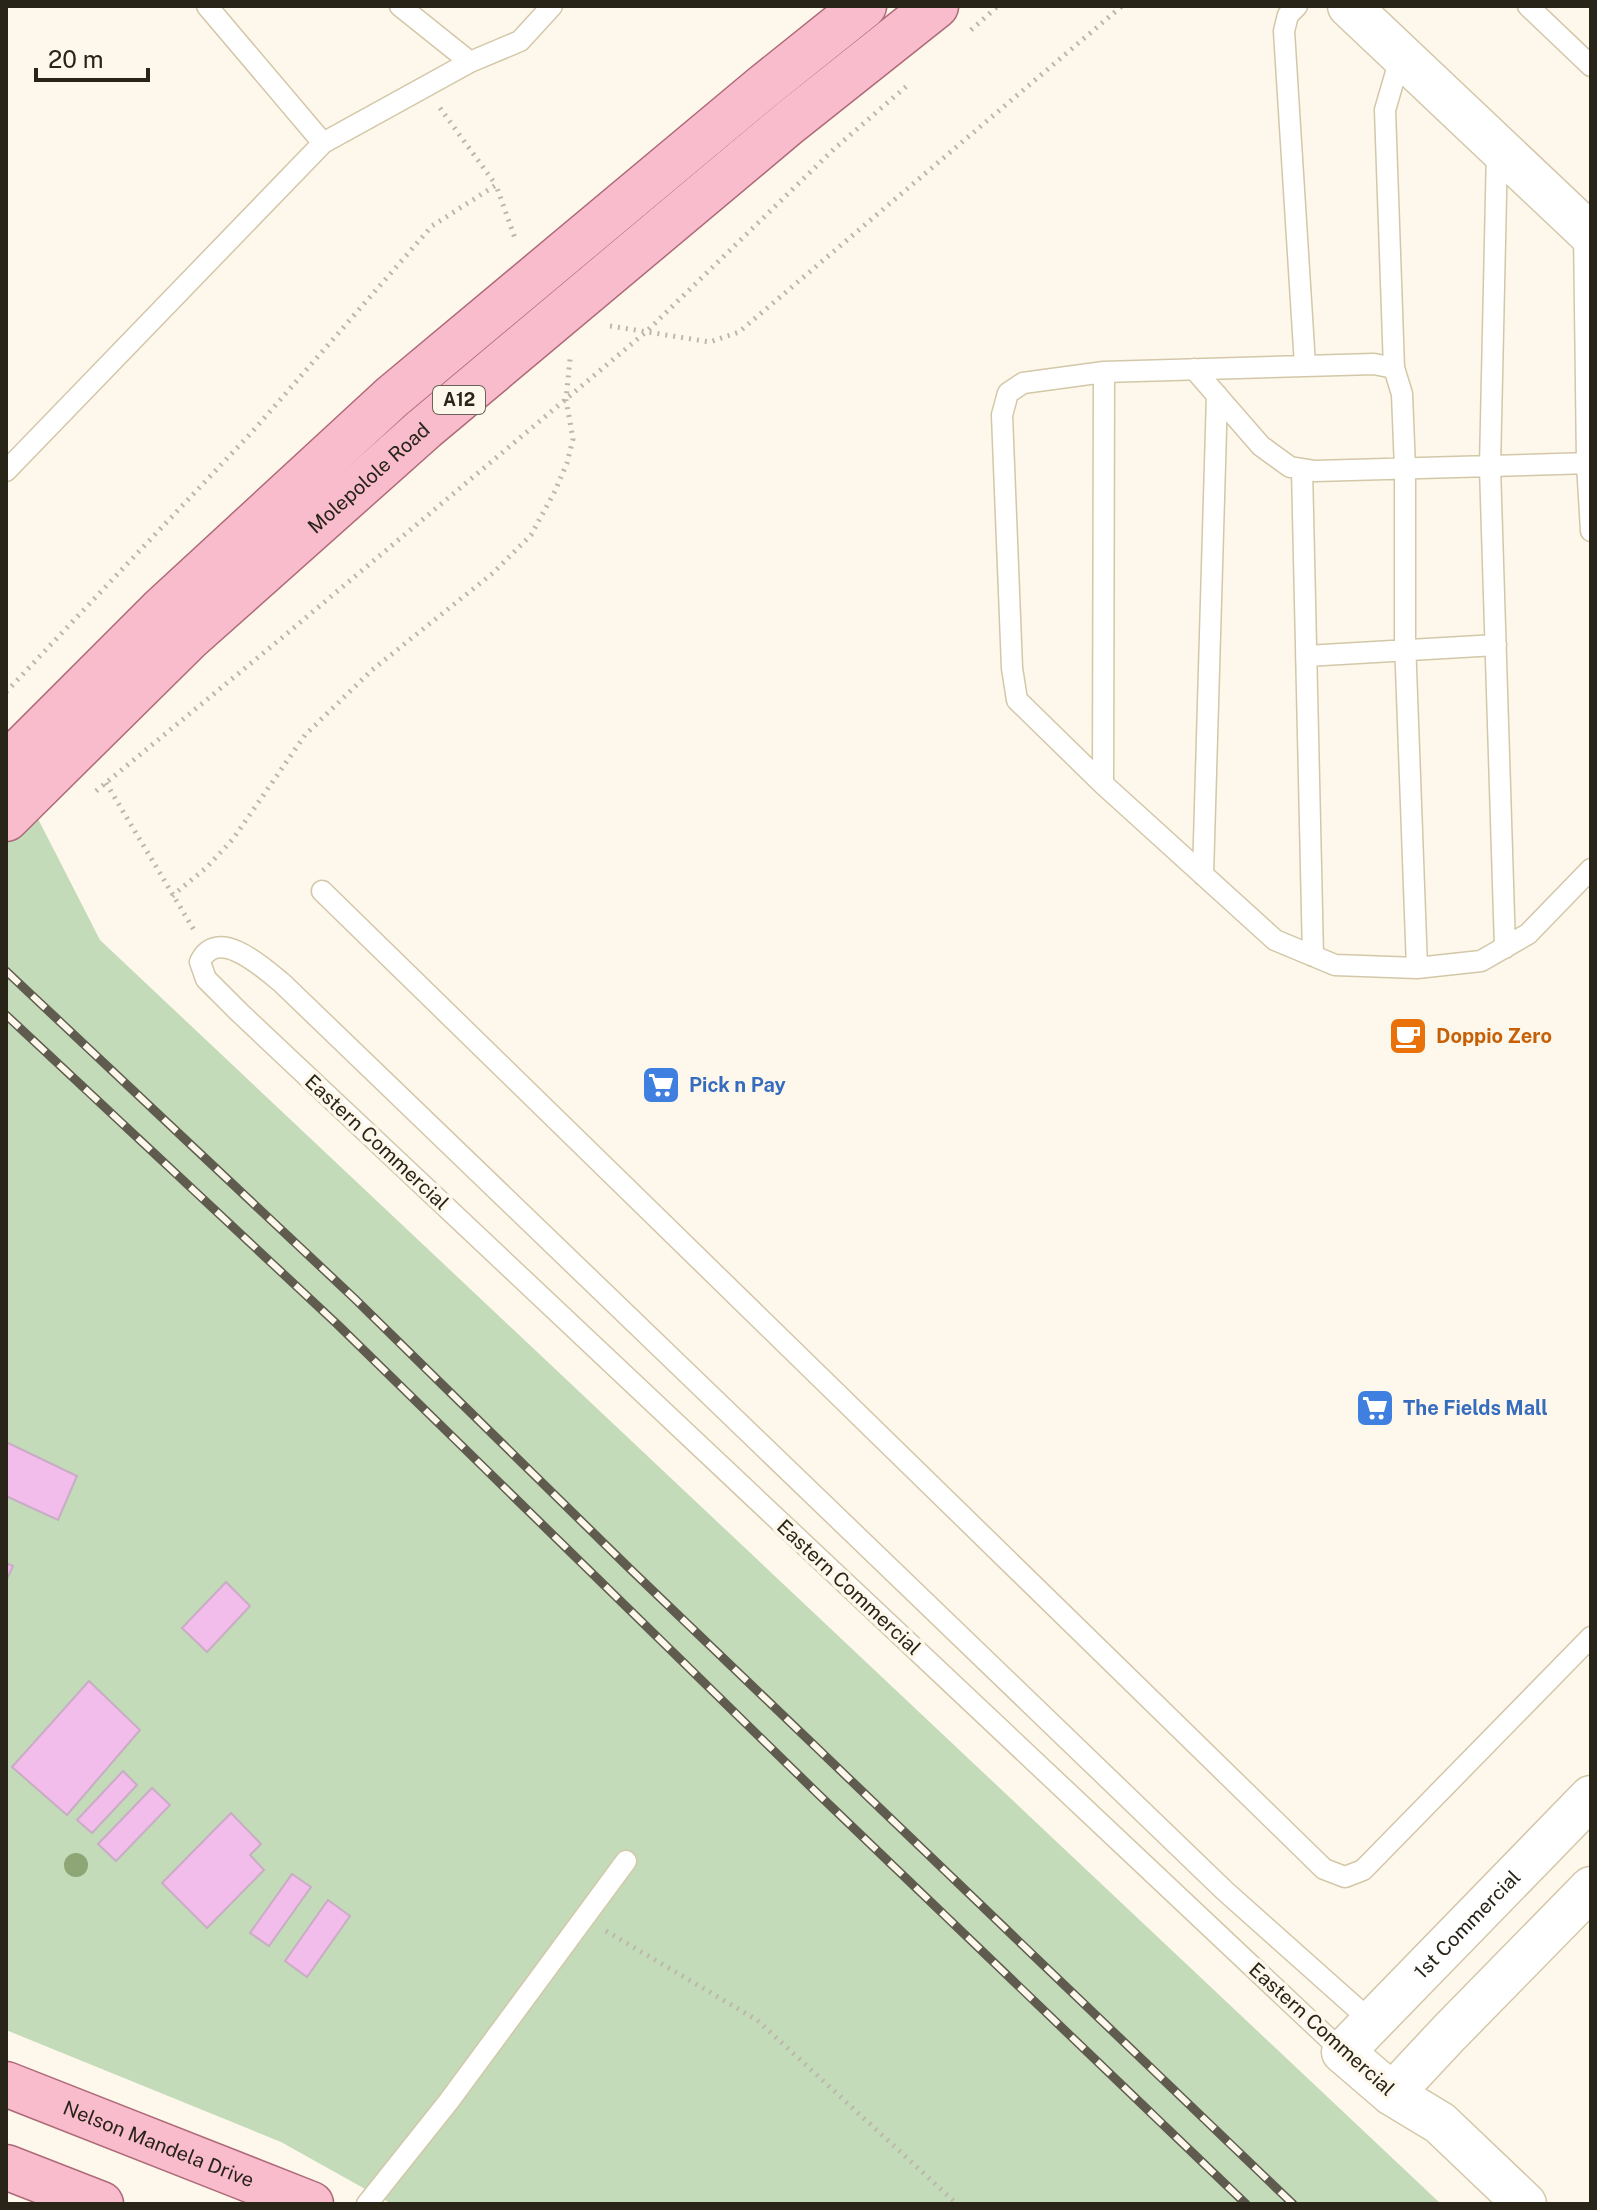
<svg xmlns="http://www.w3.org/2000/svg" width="1597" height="2210" viewBox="0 0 1597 2210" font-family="'Public Sans',sans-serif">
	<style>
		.green { fill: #c3dbb9 }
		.building { fill: #f2bceb; stroke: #c8adc4; stroke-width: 2 }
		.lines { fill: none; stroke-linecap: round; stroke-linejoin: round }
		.service-casing { stroke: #d3c7a8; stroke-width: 23 }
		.minor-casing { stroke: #d3c7a8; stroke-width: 45 }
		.primary-casing { stroke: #ae6a78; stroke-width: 47 }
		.path { stroke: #bcb7ab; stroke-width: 5; stroke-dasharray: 2 6; stroke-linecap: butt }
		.service { stroke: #fff; stroke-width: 20 }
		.minor { stroke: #fff; stroke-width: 42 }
		.primary { stroke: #f9bccd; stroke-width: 44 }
		.rail-casing { stroke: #605b4f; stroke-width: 9 }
		.rail { stroke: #fdf8eb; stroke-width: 6; stroke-dasharray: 18; stroke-linecap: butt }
		.tree { fill: #8ea676 }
		.labels { text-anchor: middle; stroke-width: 7; stroke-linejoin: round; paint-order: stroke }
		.shield { fill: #fdf8eb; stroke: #696457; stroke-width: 2 }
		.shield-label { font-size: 18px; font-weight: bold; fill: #292418 }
		.street-label { font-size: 20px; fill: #292418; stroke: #fdf8eb }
		.food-label { font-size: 20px; font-weight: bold; fill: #c56008; stroke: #fdf8eb; text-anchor: start }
		.shop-label { font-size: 20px; font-weight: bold; fill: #366cbe; stroke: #fdf8eb; text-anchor: start }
	</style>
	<rect width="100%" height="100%" fill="#fdf8eb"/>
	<path class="green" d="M33 809 100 940 1441 2204H392L281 2142 6 2030V840Z"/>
	<path class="building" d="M6 1442 77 1476 58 1520 6 1496Z
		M6 1563 13 1566 6 1581Z
		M226 1582 250 1606 207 1652 182 1628Z
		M89 1681 140 1730 67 1815 12 1767Z
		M123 1771 137 1785 92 1833 77 1820Z
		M152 1788 170 1805 116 1861 98 1844Z
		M231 1813 261 1844 250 1855 264 1870 207 1928 162 1883Z
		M292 1874 311 1887 269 1946 250 1933Z
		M328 1900 350 1916 307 1977 285 1961Z"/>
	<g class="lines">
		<defs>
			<path id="service" d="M207 6 323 143
				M400 6 470 62 520 41 552 6
				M1297 6 1288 15 1284 31 1305 365
				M1528 6 1591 66
				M1497 150 1490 467 1505 948
				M1584 228 1587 463 1591 531
				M1394 368 1385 110 1401 55
				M1194 369 1261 446 1290 467 1315 471 1591 463
				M1302 469 1313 956
				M6 471 323 143 470 62
				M1306 656 1496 645
				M1103 784 1104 372
				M1203 875 1217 395
				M322 891 1324 1869 1345 1877 1363 1870 1591 1637
				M1417 968 1405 641V469L1402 394 1394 368 1374 364 1104 372 1023 383 1008 393 1002 415 1012 668 1017 700 1103 784 1275 940 1335 965 1417 968 1481 961 1528 934 1591 869
				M1343 2052 240 1013 206 979 200 962C217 925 264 968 282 983L1225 1891 1372 2022
				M367 2204 449 2101 626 1861"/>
			<g id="minor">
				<path d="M1349 6 1591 235"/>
				<path d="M1392 2094 1449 2033 1591 1888"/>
				<path id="s1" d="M1525 2204 1440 2123 1392 2094 1343 2052 1591 1797"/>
			</g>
			<g id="primary">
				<path d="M6 765 161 610 392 397 763 87 864 6"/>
				<path id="s2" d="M6 819 188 639 425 428 790 122 936 6"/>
				<path id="s3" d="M6 2084 311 2204"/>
				<path d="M6 2167 101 2204"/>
			</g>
		</defs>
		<use href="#service" class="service-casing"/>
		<use href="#minor" class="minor-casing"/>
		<use href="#primary" class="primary-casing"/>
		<path class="path" d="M971 30 998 6
			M440 108 496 185
			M610 326 710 342 739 332 1122 6
			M6 692 252 432 432 226 496 185 516 241
			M106 783 194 930
			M96 791 284 636 647 331 834 149 909 84
			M172 896 207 867 233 839 305 735 372 670 493 573 531 535 555 491 567 463 573 439 566 400 570 359
			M606 1931 757 2020 957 2204"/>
		<use href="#service" class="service"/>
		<use href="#minor" class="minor"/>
		<use href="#primary" class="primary"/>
		<defs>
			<path id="rail" d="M6 971 355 1299 627 1566 1293 2204
				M6 1015 338 1325 816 1792 1246 2204"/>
		</defs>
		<use href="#rail" class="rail-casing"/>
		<use href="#rail" class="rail"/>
	</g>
	<circle class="tree" cx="76" cy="1865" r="12"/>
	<defs>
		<symbol id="cafe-square" viewBox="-11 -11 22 22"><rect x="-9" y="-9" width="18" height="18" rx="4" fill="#e8710a" stroke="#fdf8eb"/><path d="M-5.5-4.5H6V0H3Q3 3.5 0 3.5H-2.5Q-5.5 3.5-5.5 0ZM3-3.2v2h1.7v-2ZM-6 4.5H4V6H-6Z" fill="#fff"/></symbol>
		<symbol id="supermarket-square" viewBox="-11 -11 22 22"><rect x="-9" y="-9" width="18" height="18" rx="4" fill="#3f7fe0" stroke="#fdf8eb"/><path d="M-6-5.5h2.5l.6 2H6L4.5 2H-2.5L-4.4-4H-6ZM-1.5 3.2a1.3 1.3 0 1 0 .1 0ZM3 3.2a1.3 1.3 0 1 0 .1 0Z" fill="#fff"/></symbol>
	</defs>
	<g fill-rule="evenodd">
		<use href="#cafe-square" x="1386" y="1014" width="44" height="44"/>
		<use href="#supermarket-square" x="639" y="1063" width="44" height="44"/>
		<use href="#supermarket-square" x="1353" y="1386" width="44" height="44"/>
	</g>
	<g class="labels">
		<rect class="shield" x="433" y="386" width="52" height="28" rx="6"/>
		<g class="shield-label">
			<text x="459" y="406">A12</text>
		</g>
		<g class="street-label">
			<text dy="7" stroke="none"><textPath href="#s2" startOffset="498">Molepolole Road</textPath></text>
			<text transform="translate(377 1142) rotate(43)" y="7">Eastern Commercial</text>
			<text transform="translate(849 1587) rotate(43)" y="7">Eastern Commercial</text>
			<text dy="7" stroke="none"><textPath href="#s1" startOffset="416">1st Commercial</textPath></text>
			<text transform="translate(1322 2029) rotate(42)" y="7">Eastern Commercial</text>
			<text dy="7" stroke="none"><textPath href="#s3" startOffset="164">Nelson Mandela Drive</textPath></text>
		</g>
		<g class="food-label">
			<text x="1436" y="1043">Doppio Zero</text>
		</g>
		<g class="shop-label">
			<text x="689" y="1092">Pick n Pay</text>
			<text x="1403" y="1415">The Fields Mall</text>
		</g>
	</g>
	<rect width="1597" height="2210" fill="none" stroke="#292418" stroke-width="16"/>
	<path d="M36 68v12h112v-12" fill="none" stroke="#292418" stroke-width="4"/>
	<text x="48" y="68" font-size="24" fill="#292418" stroke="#fdf8eb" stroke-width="6" paint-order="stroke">20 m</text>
</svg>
